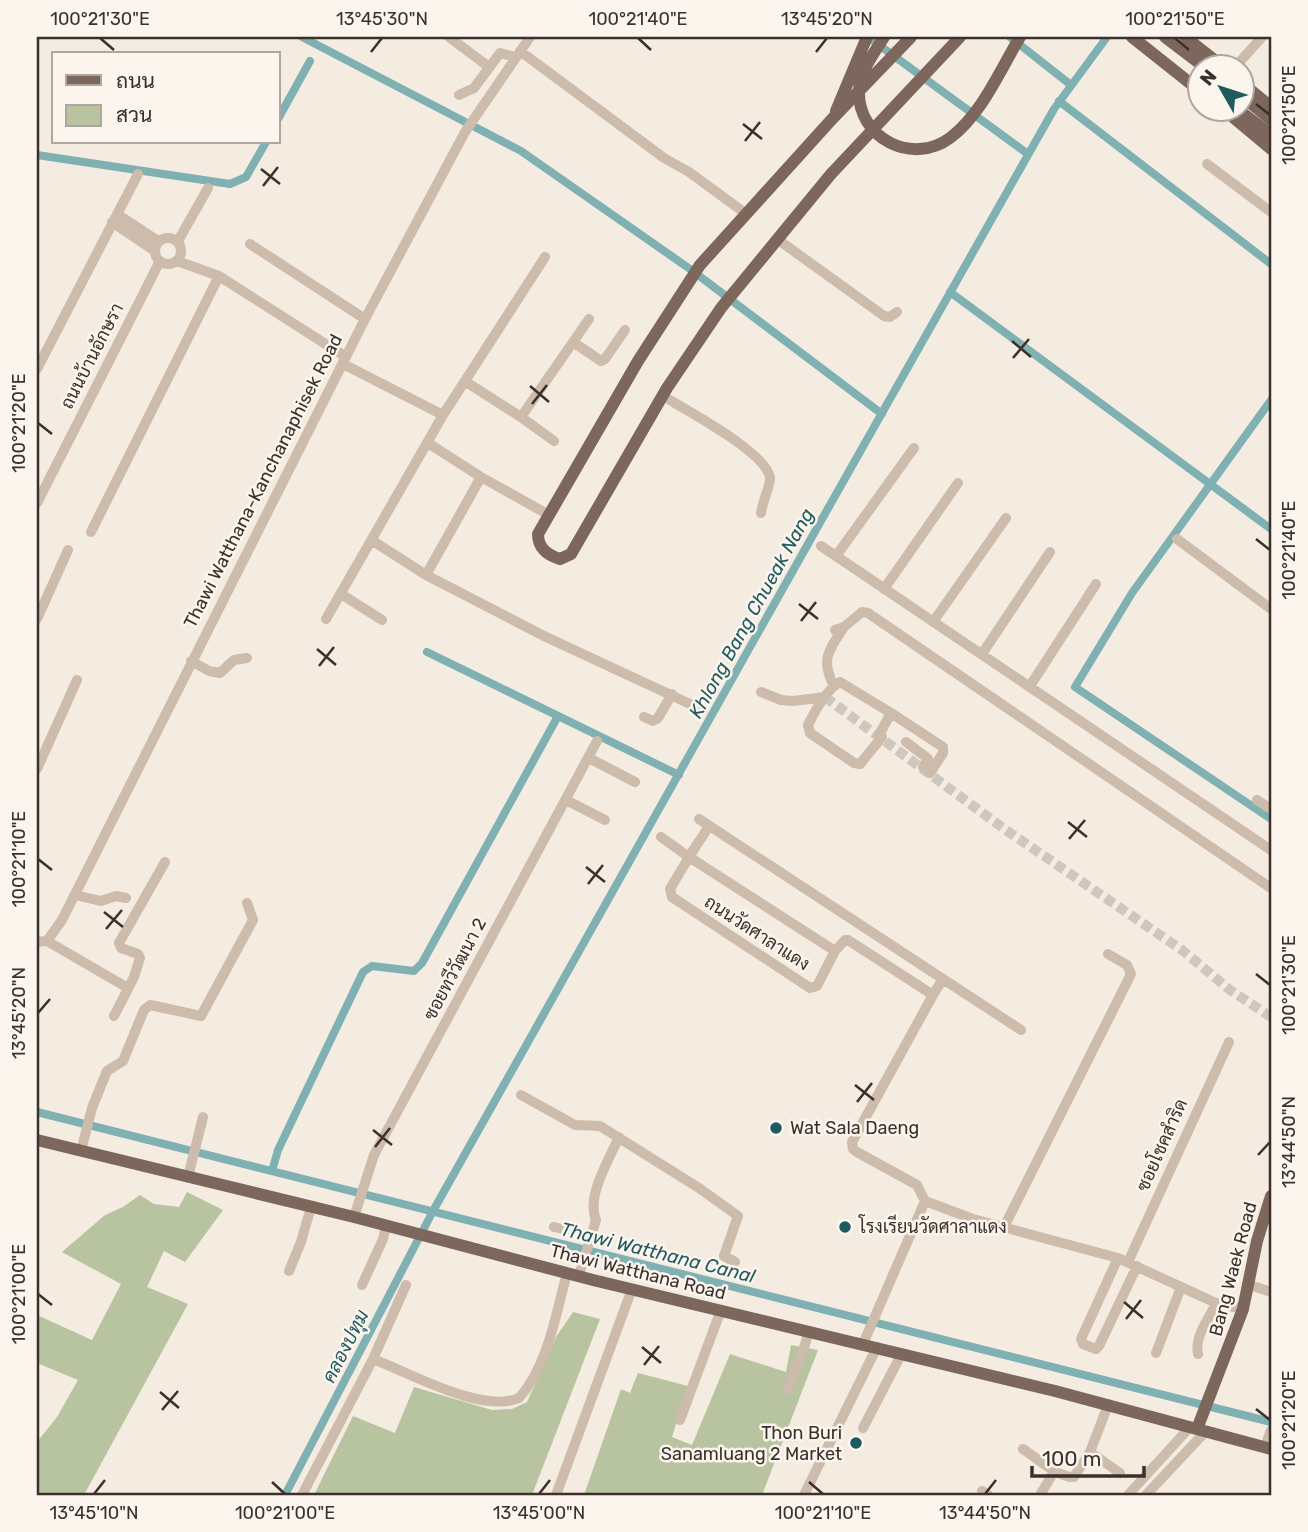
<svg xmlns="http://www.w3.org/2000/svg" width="1308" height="1532" viewBox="0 0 1308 1532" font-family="Rubik,Sarabun,sans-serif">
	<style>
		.green { fill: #b8c4a0 }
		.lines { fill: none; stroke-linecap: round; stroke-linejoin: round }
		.canal { stroke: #7fb0b2; stroke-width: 8 }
		.minor-tunnel { stroke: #cfc6bd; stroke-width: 10; stroke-dasharray: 10 5; stroke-linecap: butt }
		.minor { stroke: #cdbbac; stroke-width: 10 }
		.major { stroke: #7d675c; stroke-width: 12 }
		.ticks { fill: none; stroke: #3b302b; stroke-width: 2.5 }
		.poi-dot { fill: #1f5a5e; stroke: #fbf5ee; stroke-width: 2.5 }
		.labels { text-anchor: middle; stroke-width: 5; stroke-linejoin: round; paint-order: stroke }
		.street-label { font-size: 18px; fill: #3b302b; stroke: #fbf5ee }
		.poi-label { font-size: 18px; fill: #3b302b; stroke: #fbf5ee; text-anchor: start }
		.water-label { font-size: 19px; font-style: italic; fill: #1f5a5e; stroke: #fbf5ee }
		.neatline { fill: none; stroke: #3b302b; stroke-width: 2.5 }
		.ticks-label { font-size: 18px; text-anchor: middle; fill: #3b302b }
	</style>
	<rect width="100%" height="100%" fill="#f4ebe1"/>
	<path class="green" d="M187 1192 223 1210 185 1262 164 1251 147 1287 188 1304 84 1495H37V1442L57 1417 78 1380 37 1363V1315L92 1340 121 1284 62 1252 105 1215 123 1207 140 1195 154 1204 179 1207Z
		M573 1312 600 1319 532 1495H314L353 1416 395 1433 414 1387 492 1410 512 1409 527 1402 556 1337Z
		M791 1345 818 1350 762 1495H584L621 1389 630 1393 638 1373 688 1386 672 1437 692 1445 730 1354 786 1372Z"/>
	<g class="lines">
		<path class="canal" d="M302 37 521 151 690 269 882 414
			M868 37 1028 154
			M1010 37 1071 85
			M1059 101 1271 264
			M278 119 310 61
			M37 155 230 184 246 177 266 142
			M950 292 1271 529
			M1271 400 1132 593 1075 687 1271 819
			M427 652 679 775
			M37 1112 1271 1422
			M272 1171 278 1150 363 972 372 966 414 971 422 963 558 716
			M285 1495 433 1211 822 519 1054 109 1107 37"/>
		<path class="minor-tunnel" d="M825 697 1003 828 1182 950 1230 990 1271 1017"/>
		<path class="minor" d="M449 37 489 67
			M520 51 664 158 689 172 745 213
			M1236 66 1262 37
			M459 95 474 88 500 53 515 57
			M1207 164 1271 212
			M117 214 158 241
			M112 222 155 251
			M155 251a13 13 0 1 1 26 0a13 13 0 1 1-26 0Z
			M777 239 884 316 890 317 897 312
			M178 241 208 188
			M250 244 365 319
			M177 261 219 276 346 357
			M573 342 601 361 605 359 625 330
			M343 364 443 415
			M37 369 138 174
			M466 382 521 417 554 441
			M663 396C686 410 764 451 770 477 771 484 762 503 761 513
			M521 417 589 319
			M428 443 481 477 549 515
			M914 448 836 556 1271 850
			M37 503 160 261
			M91 532 219 276
			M1177 539 1271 609
			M373 541 426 575 544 636 703 710
			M821 546 836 556
			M426 575 481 477
			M884 589 958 483
			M341 594 382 620
			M37 619 68 550
			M326 619 443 415 545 257
			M933 622 1006 518
			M835 630 844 627 862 612 868 613 1271 888
			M982 654 1050 552
			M191 661 209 671 220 673 234 660 247 658
			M834 686C820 659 829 650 844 627
			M1030 686 1096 584
			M761 692 781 700 793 701 825 697
			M891 713 943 747V753L930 773
			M644 717 653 721 658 718 672 694
			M879 735 891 713 840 682C826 690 815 711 808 725L810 733 854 763 860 764 882 737
			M906 742 926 757 928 759 923 767
			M589 758 635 782
			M37 769 77 680
			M566 800 605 820
			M1257 800 1271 809
			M699 819 943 979 933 995
			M709 826 689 857 835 951
			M661 837 689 857 670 889 672 897 810 988 817 986 835 951 845 940H848L933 995 852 1142 853 1149 857 1152 917 1185 925 1201 973 1219 1118 1258 1216 1303 1243 1309
			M75 895 101 901 116 896 126 898
			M47 941 128 988
			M37 942 47 941 62 920 365 319 465 132 530 37
			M943 979 1021 1030
			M114 1016 134 977 140 958 138 954 121 948 119 943 165 862
			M521 1095 575 1125 600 1126 699 1188 738 1216 724 1256 735 1262
			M81 1151 92 1108 107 1071 123 1061 144 1010 150 1005 201 1016 253 920 247 903
			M188 1177 203 1117
			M354 1217 374 1155 597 741
			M554 1227 591 1236
			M1004 1227 1131 974 1127 965 1108 954
			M1118 1258 1081 1339 1083 1344 1096 1349 1099 1346 1137 1266
			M1128 1262 1229 1042
			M289 1271 301 1242 311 1207
			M579 1275 596 1220C586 1196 609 1160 619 1137
			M1247 1284 1271 1292
			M362 1285 383 1239 386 1226
			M863 1344 925 1201
			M1156 1353 1181 1287
			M1198 1354C1194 1336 1209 1320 1216 1303
			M373 1359 406 1285
			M787 1390 803 1351 809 1331
			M680 1420 721 1310
			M863 1428 902 1353
			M1265 1447 1271 1430
			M1023 1449C1038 1459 1057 1477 1074 1477L1090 1452 1108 1405
			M1090 1452 1120 1473
			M982 1491 988 1495
			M302 1495 373 1359C410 1373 482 1414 519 1398 548 1366 556 1313 567 1273
			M556 1495 632 1289
			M804 1495 877 1347
			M1040 1495 1055 1470
			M1128 1495 1190 1427
			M1146 1495 1206 1431"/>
		<path class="major" d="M884 37C875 52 860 71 859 90 857 138 912 166 950 138 982 114 1000 70 1020 37
			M911 37 833 118 700 265 638 361 538 534C538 548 547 555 560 559L571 554 667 388 721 308 831 174 960 37
			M1132 37 1200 91
			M1165 37 1203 66
			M1185 37 1222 66
			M1242 83 1271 107
			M1242 96 1271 120
			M1222 108 1271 149
			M1236 108 1271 135
			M836 111 867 37
			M37 1140 354 1217 593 1280 1055 1391 1271 1449
			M1197 1429 1243 1309 1257 1241 1271 1196"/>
	</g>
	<path class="ticks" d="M100 38 114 50M638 38 651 50M1175 38 1189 50M371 52 382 38M816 52 827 38M1256 104 1270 115M743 124 762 139M745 141 760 122M261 169 280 184M263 186 278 167M1012 341 1031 357M1013 358 1029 339M530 386 549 402M532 404 547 385M38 423 52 434M1256 539 1270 550M799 604 818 619M801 621 816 602M317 649 336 665M319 666 334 647M1068 822 1087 837M1069 839 1085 820M38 859 52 870M586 867 605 882M588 884 603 865M104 912 123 927M106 929 122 910M1256 974 1270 985M38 1013 50 999M855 1085 874 1100M857 1102 872 1083M373 1130 392 1145M375 1147 390 1128M1258 1155 1270 1142M38 1294 52 1305M1124 1302 1143 1318M1126 1319 1141 1300M642 1347 661 1363M644 1365 659 1346M160 1392 179 1408M1256 1409 1270 1420M162 1410 178 1391M272 1482 285 1494M809 1482 823 1494M94 1494 105 1480M539 1494 550 1480M985 1494 996 1480"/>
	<g class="poi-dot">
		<circle cx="776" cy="1128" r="7"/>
		<circle cx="845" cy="1227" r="7"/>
		<circle cx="856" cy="1443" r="7"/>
	</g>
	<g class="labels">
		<g class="street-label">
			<text transform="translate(92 356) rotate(-63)" y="6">ถนนบ้านอักษรา</text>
			<text transform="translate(263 481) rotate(-63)" y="6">Thawi Watthana-Kanchanaphisek Road</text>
			<text transform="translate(757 933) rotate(33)" y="6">ถนนวัดศาลาแดง</text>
			<text transform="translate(455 969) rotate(-62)" y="6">ซอยทวีวัฒนา 2</text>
			<text transform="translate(1162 1145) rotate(-66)" y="6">ซอยโชคสำริด</text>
			<text transform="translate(1233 1269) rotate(-75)" y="6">Bang Waek Road</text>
			<text transform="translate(638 1272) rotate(14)" y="6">Thawi Watthana Road</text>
		</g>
		<g class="poi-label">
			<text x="790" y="1134">Wat Sala Daeng</text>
			<text x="859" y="1233">โรงเรียนวัดศาลาแดง</text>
			<text x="842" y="1439" text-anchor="end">Thon Buri<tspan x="842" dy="21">Sanamluang 2 Market</tspan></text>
		</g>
		<g class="water-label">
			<text transform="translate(751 613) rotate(-61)" y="7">Khlong Bang Chueak Nang</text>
			<text transform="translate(658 1252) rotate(14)" y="7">Thawi Watthana Canal</text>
			<text transform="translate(345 1346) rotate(-63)" y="7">คลองปทุม</text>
		</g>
	</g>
	<rect width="1308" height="1532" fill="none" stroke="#fbf5ee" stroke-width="77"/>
	<rect x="52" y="52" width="228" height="91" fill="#fbf5ee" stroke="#aea6a0" stroke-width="2"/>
	<rect x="66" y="75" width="35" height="10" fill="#7d675c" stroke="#aea6a0" stroke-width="2"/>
	<text x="116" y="88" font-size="21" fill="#3b302b">ถนน</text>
	<rect x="66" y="105" width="35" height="21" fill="#b8c4a0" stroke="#aea6a0" stroke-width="2"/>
	<text x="116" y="122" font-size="21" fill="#3b302b">สวน</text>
	<g transform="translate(1221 88) rotate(309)"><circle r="33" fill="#fbf5ee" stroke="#aea6a0" stroke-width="2"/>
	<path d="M0-5L12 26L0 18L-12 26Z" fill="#1f5a5e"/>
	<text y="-10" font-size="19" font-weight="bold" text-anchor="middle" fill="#3b302b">N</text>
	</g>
	<path d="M1032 1466v10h112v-10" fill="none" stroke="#3b302b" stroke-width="3.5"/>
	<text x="1042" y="1466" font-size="21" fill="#3b302b" stroke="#fbf5ee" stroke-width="5" paint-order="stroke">100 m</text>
	<rect x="38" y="38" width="1232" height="1456" class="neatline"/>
	<g class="ticks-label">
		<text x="100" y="25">100°21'30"E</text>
		<text x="382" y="25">13°45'30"N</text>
		<text x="638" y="25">100°21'40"E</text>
		<text x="827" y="25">13°45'20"N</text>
		<text x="1175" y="25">100°21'50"E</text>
		<text transform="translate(1289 115) rotate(-90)" y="6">100°21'50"E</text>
		<text transform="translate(19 423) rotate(-90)" y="6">100°21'20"E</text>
		<text transform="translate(1289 550) rotate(-90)" y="6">100°21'40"E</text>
		<text transform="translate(19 859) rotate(-90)" y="6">100°21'10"E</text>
		<text transform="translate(1289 985) rotate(-90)" y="6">100°21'30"E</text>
		<text transform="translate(19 1013) rotate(-90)" y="6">13°45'20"N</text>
		<text transform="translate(1289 1142) rotate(-90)" y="6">13°44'50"N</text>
		<text transform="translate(19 1294) rotate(-90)" y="6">100°21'00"E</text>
		<text transform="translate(1289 1420) rotate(-90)" y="6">100°21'20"E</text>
		<text x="94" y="1519">13°45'10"N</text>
		<text x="285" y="1519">100°21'00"E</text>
		<text x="539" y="1519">13°45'00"N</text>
		<text x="823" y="1519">100°21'10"E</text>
		<text x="985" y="1519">13°44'50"N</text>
	</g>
</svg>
